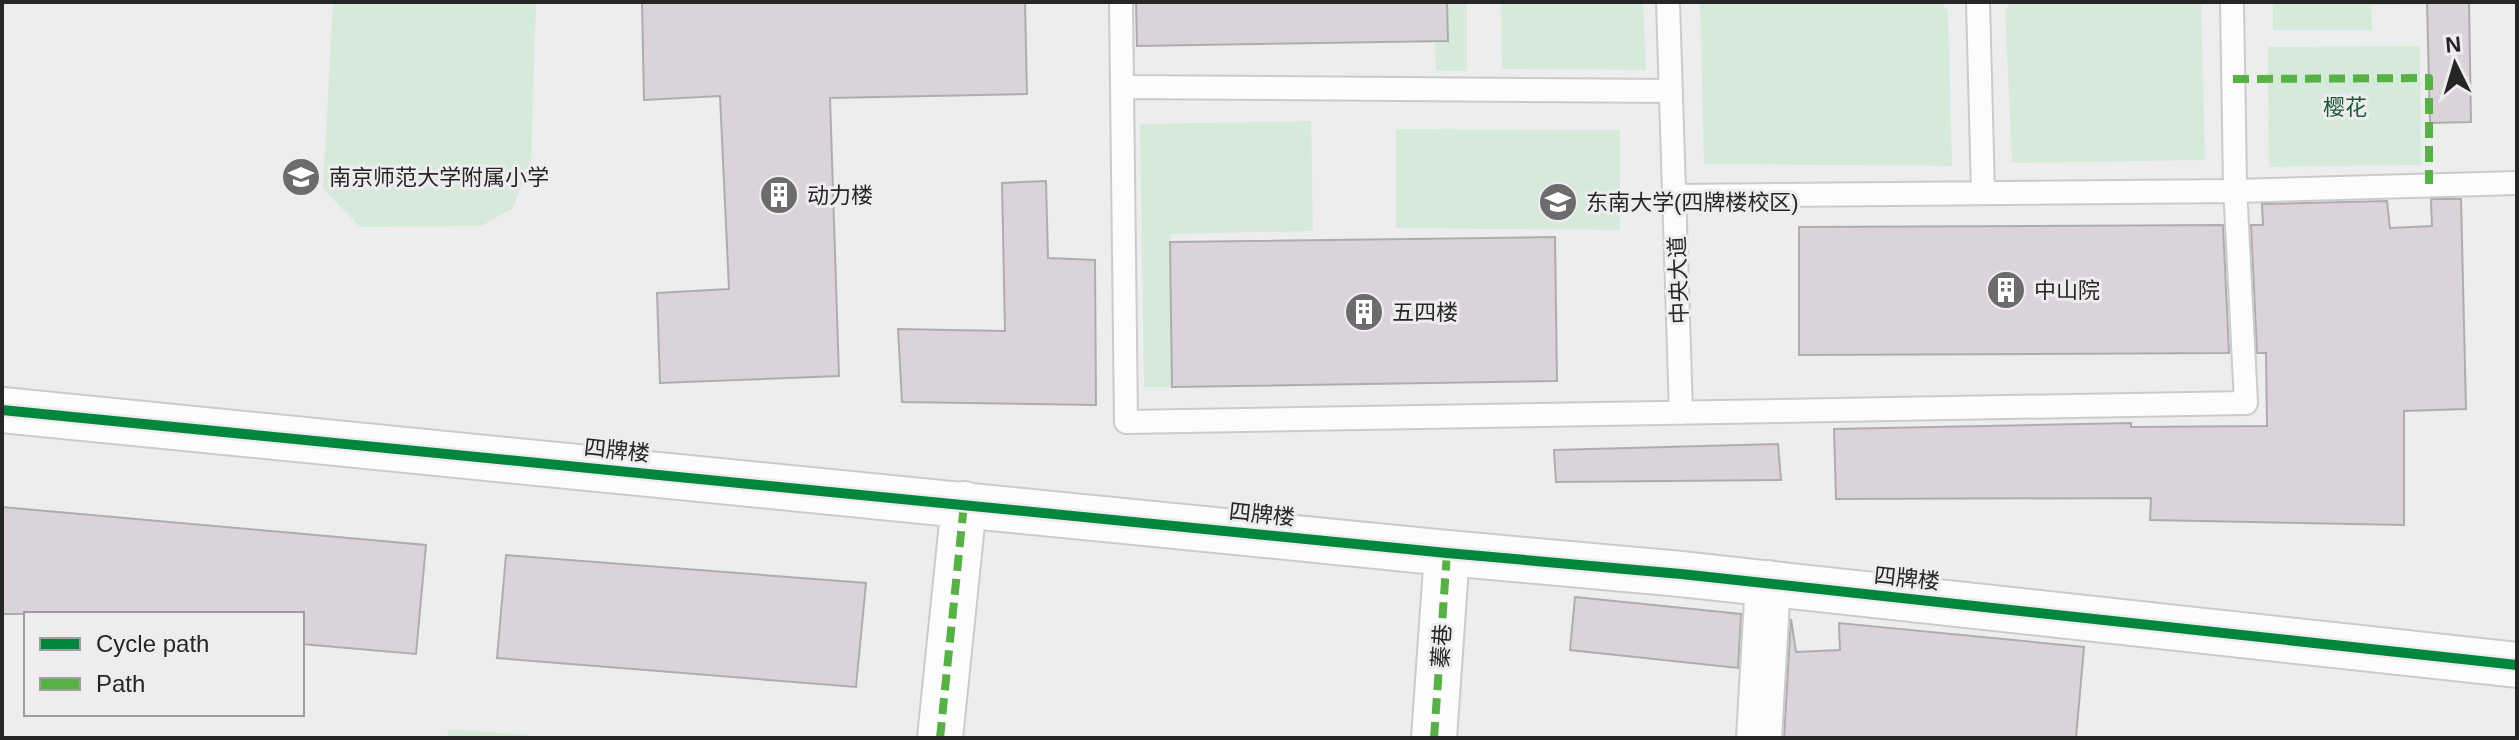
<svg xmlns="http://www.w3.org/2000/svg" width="2519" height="740" viewBox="0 0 2519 740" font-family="Arial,'Noto Sans SC',sans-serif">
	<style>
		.green { fill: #d5eadb }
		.building { fill: #dad3da; stroke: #aeadae; stroke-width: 2 }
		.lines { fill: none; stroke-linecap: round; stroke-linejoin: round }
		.service-casing { stroke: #cccbcc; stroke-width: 26 }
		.minor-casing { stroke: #cccbcc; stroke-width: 48 }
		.tertiary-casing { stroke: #cccbcc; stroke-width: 48 }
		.service { stroke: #fcfcfc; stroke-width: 22 }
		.minor { stroke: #fcfcfc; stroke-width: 44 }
		.tertiary { stroke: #fcfcfc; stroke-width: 44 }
		.quiet { stroke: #56b245; stroke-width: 8; stroke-dasharray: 16 8; stroke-linecap: butt }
		.cycleway-casing { stroke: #efecef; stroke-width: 15 }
		.cycleway { stroke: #00873e; stroke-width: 10 }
		.labels { text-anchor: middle; stroke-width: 6; stroke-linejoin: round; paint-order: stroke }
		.park-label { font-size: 22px; fill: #1b5a36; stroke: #efecef }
		.poi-label { font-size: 22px; fill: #272627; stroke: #efecef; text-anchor: start }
		.street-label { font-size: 22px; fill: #272627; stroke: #efecef }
	</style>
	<rect width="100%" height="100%" fill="#eeedee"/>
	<path class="green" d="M333 2H536L531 160 513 208 481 226 360 227 323 189Z
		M1447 2H1467V71H1436L1435 42 1448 41Z
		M1501 2H1643L1646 70 1502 69Z
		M1700 2H1941L1948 11 1952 166 1704 164Z
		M2012 2H2201L2205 160 2012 163 2005 9Z
		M2273 2H2517V4L2371 5 2372 30H2273Z
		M2420 46 2421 165 2269 167 2268 47Z
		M1311 121 1313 231 1170 234 1172 387H1144L1140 124Z
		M1396 129 1620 130V230L1396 228Z
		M448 729 528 735V738H447Z"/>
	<path class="building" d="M642 2H1025L1027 94 830 98 839 376 660 383 657 293 729 289 720 96 644 100Z
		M1136 2H1447L1448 41 1137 46Z
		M2427 2H2469L2471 122 2430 123Z
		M1046 181 1048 258 1095 260 1096 405 902 402 898 329 1005 331 1002 183Z
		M2431 199H2461L2466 409 2404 411V525L2150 520 2151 498 1836 499 1834 429 2131 423V427L2267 426 2266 353H2257L2251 225H2263L2262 204 2387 201 2390 228 2432 226Z
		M2223 225 2229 353 1799 355V227Z
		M1555 237 1557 381 1172 387 1170 242Z
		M1778 444 1781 480 1556 482 1554 450Z
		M2 507 426 545 416 654 302 644V614H2Z
		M506 555 866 583 856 687 497 658Z
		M1575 597 1741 614 1738 668 1570 650Z
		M1791 619 1796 652 1840 650 1839 623 2084 647 2076 738H1784Z"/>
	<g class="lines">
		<defs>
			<path id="service" d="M1121 2 1122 87 1671 91
				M1668 2 1681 413
				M1978 2 1983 192
				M1122 87 1126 422 2246 403 2235 186 2232 2
				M1675 196 2235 191 2517 183"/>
			<path id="minor" d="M940 738 964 504
				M1434 738 1447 553
				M1759 738 1768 583"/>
			<path id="tertiary" d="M2 410 1447 553 1681 574 2517 665"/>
		</defs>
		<use href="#service" class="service-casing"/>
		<use href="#minor" class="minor-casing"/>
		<use href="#tertiary" class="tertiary-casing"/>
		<use href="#service" class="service"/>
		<use href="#minor" class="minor"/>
		<use href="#tertiary" class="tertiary"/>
		<path class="quiet" d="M2233 79 2429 78V184
			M940 738 964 504
			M1434 738 1447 553"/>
		<defs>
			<path id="cycleway" d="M2 410 1447 553 1681 574 2517 665"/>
		</defs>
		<use href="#cycleway" class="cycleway-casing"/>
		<use href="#cycleway" class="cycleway"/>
	</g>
	<defs>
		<symbol id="school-disc" viewBox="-11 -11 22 22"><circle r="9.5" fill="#6d6c6d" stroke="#efecef"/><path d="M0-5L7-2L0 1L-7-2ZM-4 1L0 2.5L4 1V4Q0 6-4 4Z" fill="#fff"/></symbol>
		<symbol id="building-disc" viewBox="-11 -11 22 22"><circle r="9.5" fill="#6d6c6d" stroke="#efecef"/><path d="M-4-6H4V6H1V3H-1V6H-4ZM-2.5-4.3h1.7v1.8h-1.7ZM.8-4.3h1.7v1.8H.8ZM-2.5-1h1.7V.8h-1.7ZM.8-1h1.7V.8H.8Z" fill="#fff"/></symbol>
		<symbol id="university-disc" viewBox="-11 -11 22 22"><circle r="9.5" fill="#6d6c6d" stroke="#efecef"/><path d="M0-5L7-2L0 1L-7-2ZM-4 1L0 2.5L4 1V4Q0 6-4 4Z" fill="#fff"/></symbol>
	</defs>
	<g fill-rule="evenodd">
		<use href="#school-disc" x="279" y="155" width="44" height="44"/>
		<use href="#building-disc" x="757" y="173" width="44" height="44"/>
		<use href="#university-disc" x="1536" y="180" width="44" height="44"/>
		<use href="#building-disc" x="1984" y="268" width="44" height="44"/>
		<use href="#building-disc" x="1342" y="290" width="44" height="44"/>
	</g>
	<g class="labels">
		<g class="park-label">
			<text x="2345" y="115">樱花</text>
		</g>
		<g class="poi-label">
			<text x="329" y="185">南京师范大学附属小学</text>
			<text x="807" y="203">动力楼</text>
			<text x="1586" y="210">东南大学(四牌楼校区)</text>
			<text x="2034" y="298">中山院</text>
			<text x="1392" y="320">五四楼</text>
		</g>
		<g class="street-label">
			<text transform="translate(1678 280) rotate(-92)" y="8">中央大道</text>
			<text transform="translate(617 450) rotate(6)" y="8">四牌楼</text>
			<text transform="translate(1262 514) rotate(6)" y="8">四牌楼</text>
			<text transform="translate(1907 578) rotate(6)" y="8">四牌楼</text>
			<text transform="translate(1441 646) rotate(-86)" y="8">蓁巷</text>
		</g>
	</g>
	<rect width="2519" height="740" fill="none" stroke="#272627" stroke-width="8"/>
	<rect x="24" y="612" width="280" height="104" fill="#efecef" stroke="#9f9d9f" stroke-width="2"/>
	<rect x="40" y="638" width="40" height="12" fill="#00873e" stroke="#9f9d9f" stroke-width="2"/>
	<text x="96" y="652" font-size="24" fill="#272627">Cycle path</text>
	<rect x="40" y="678" width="40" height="12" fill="#56b245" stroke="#9f9d9f" stroke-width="2"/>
	<text x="96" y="692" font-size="24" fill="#272627">Path</text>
	<g transform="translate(2455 64) rotate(355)" stroke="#efecef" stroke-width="6" paint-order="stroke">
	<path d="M0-6L14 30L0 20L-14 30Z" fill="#272627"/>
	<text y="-12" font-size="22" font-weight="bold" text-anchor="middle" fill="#272627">N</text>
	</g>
</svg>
